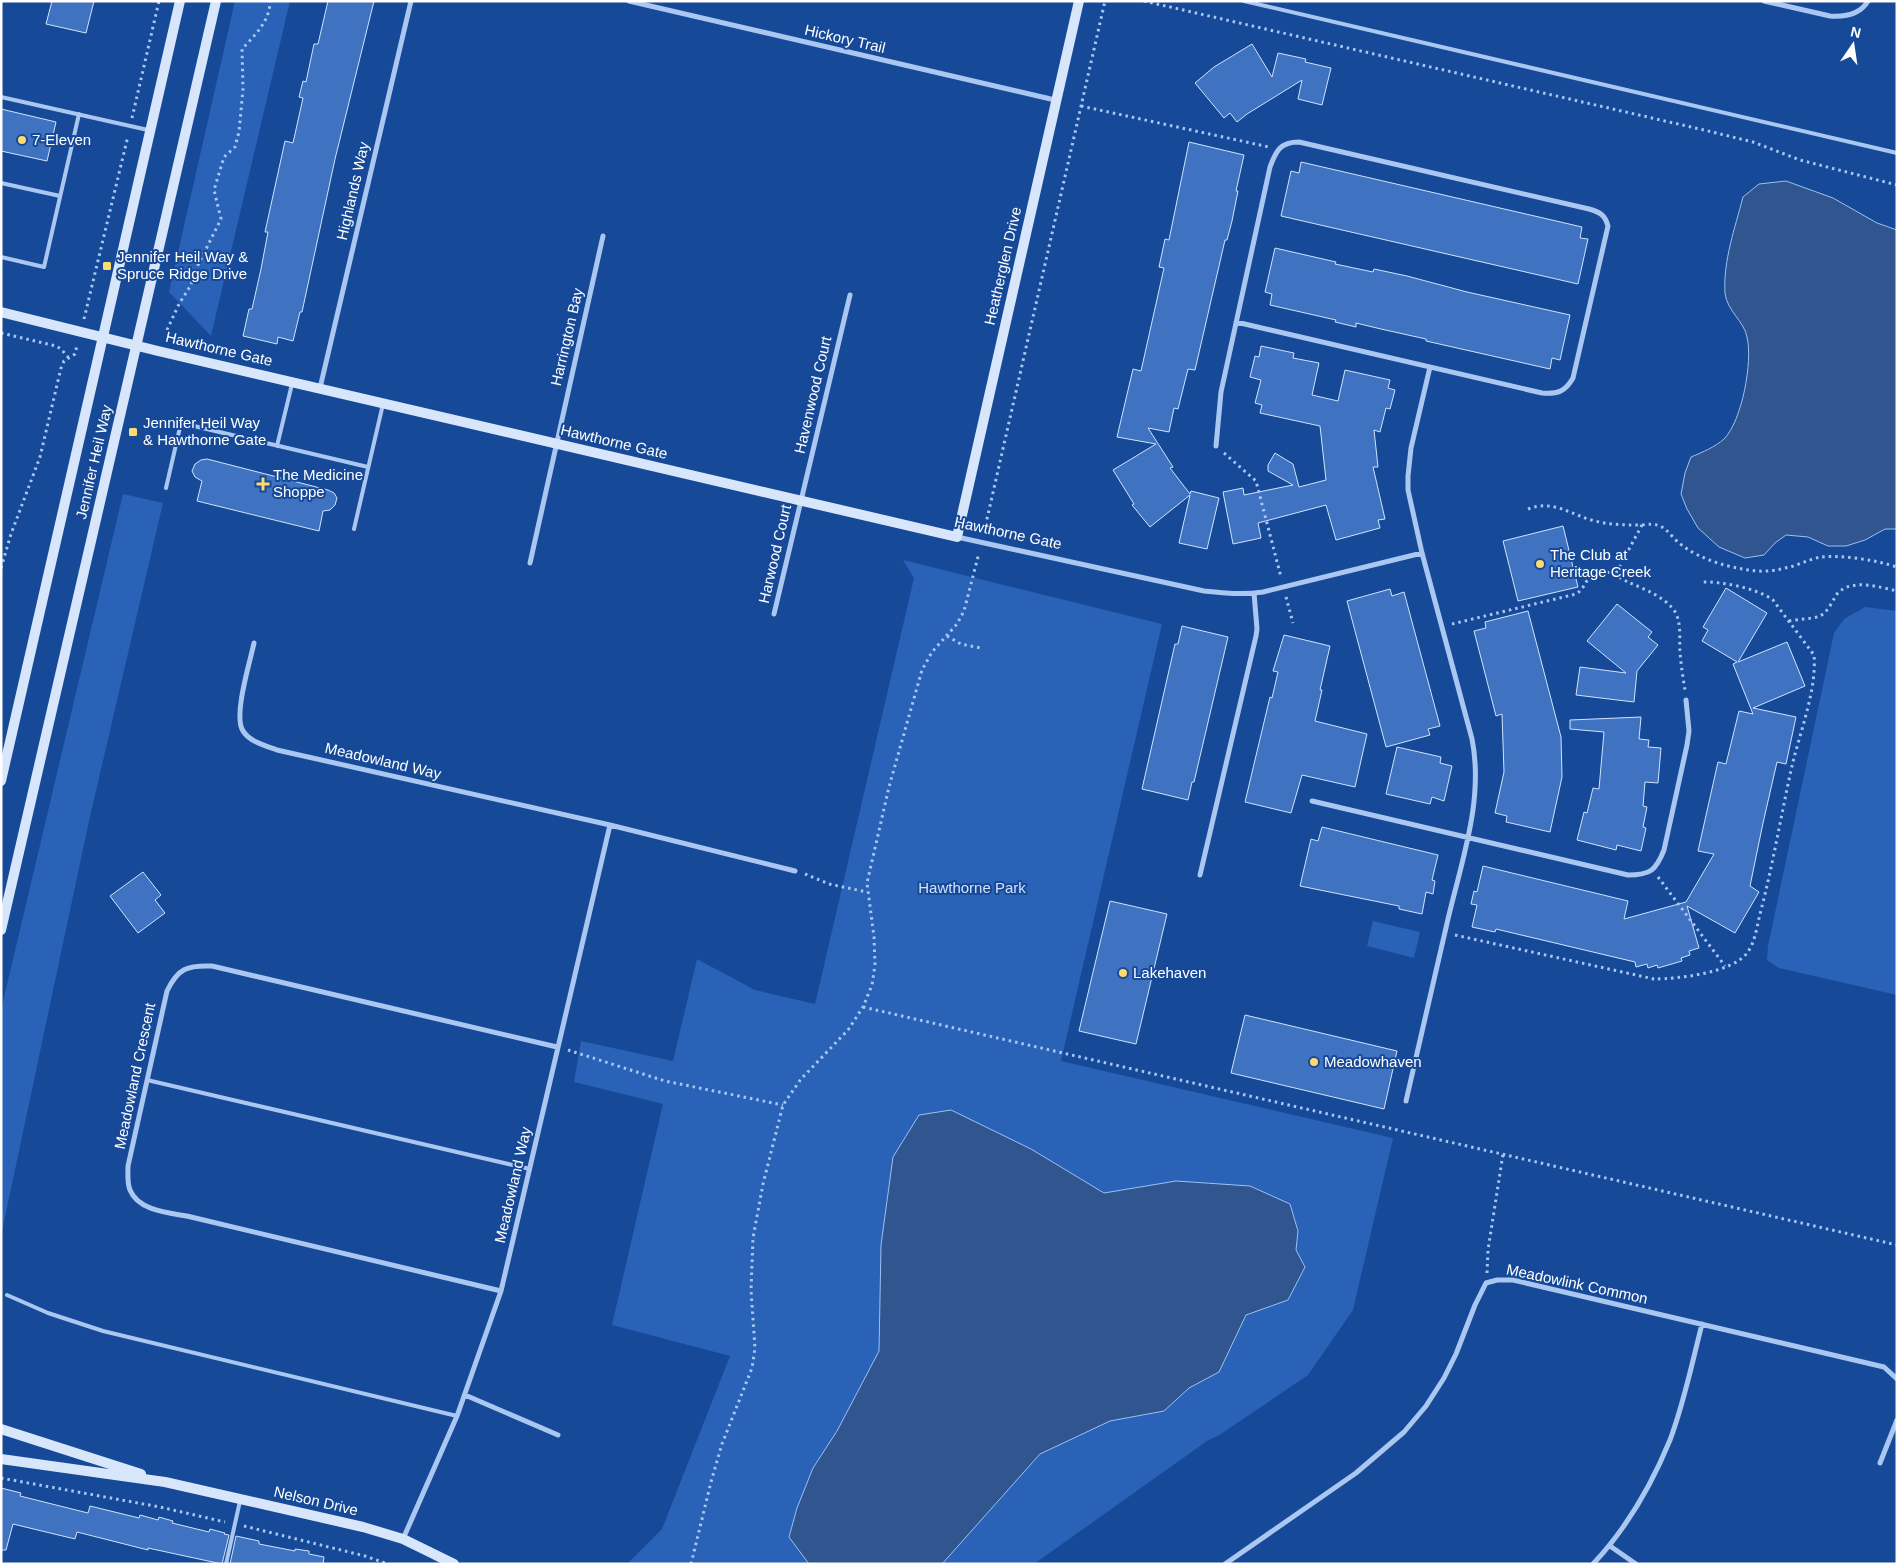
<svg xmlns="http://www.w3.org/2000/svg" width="1898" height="1565" viewBox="0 0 1898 1565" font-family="Arial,sans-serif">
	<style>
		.green { fill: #2962b6 }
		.water { fill: #30558f; stroke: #9cc1f4 }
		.building { fill: #3f72c0; stroke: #d1e3fc }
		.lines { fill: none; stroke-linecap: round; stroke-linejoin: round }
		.path { stroke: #aac7f2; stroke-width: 3; stroke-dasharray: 2.5 4; stroke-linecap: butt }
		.lane { stroke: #aac7f2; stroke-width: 4 }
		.street { stroke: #aac7f2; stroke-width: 5 }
		.secondary { stroke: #d8e6fc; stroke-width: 10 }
		.poi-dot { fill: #ffdb6b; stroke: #164998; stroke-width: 2 }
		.labels { text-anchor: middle; stroke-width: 4; stroke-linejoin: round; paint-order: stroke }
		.street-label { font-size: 15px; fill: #fff; stroke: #164998 }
		.poi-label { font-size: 15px; fill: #fff; stroke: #164998; text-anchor: start }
		.park-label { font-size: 15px; fill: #d1e3fc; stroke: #164998 }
	</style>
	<rect width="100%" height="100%" fill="#164998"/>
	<path class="green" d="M235 1H290L211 336 169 292Z
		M123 494 163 503 89 821 1 1236V1010Z
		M903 560 1162 624 1061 1061 1393 1138 1353 1310 1308 1375 1221 1434 1207 1441 1034 1564H627L662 1529 730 1356 612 1325 663 1104 574 1082 581 1041 673 1061 697 959 755 990 815 1004 914 578Z
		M1865 607 1897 611V995L1779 968 1767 960 1768 946 1834 633 1844 619Z
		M1373 921 1420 932 1414 958 1367 946Z"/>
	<path class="water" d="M1786 181 1833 198 1877 223 1897 230V529H1885L1865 540 1846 546H1828L1808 537 1786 535 1775 543 1764 555 1745 558 1719 547 1698 528 1687 509 1681 494 1685 473 1691 457C1703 452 1715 447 1724 439 1742 421 1753 361 1747 337 1744 321 1727 311 1725 293 1723 261 1735 228 1743 197L1759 184Z
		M951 1110 1031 1149 1104 1193 1176 1181 1250 1186 1290 1204 1298 1231 1296 1250 1305 1267 1288 1300 1246 1315 1219 1372 1189 1388 1164 1411 1110 1421 1040 1454 942 1564H809L789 1537 797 1508 813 1468 837 1431 879 1351 881 1245 893 1157 919 1115Z"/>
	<path class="building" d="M52 1H94L86 33 46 24Z
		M328 1H374L335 159 302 312H300L293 341 278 337 277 344 243 336 249 309H252L261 269 268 232H265L285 141 293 143 303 98 299 97 303 81 306 82 314 44H318Z
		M1252 44 1272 77 1278 53 1306 59 1305 62 1331 68 1322 105 1298 99 1302 80 1247 114 1237 122 1230 113 1224 118 1195 83 1214 67Z
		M1 109 56 122 47 161 1 151Z
		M1189 142 1244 155 1236 191H1238L1232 221 1227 240H1225L1195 370 1188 369 1178 409 1174 408 1169 432 1148 428 1173 467 1170 468 1190 494 1191 491 1219 498 1207 549 1179 543 1190 495 1150 527 1132 505 1134 504 1113 470 1156 444 1117 437 1133 369 1141 371 1164 268 1159 267 1165 239 1169 240Z
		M1301 162 1582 227 1580 238 1588 239 1578 284 1281 216 1291 171 1299 173Z
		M1275 248 1336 262 1335 264 1373 272 1374 269 1407 276 1467 292 1570 315 1560 360 1552 358 1550 369 1426 341V339L1381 329 1356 323V327L1335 322 1336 320 1270 305 1272 294 1265 292Z
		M1261 346 1294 353 1293 358 1319 363 1312 395 1338 401 1345 370 1390 380 1388 388 1395 390 1390 409 1386 408 1380 432 1374 430 1378 467H1373L1385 519 1378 520 1380 528 1336 540 1326 505 1258 523 1261 538 1233 544 1223 492 1243 488 1244 495 1293 485 1268 471V465L1275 453 1293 464 1299 487 1326 480 1320 426 1260 413 1262 405 1255 403 1261 380 1250 377 1255 356 1259 357Z
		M207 459 328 490 334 493 337 498 335 505 330 510 323 511 319 531 197 501 202 481 195 477 192 471 195 464 201 460Z
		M1563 526 1578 587 1518 601 1503 541Z
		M1726 588 1767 613 1738 662 1787 642 1805 686 1753 708 1796 717 1786 764 1777 762 1763 823 1750 886 1759 892 1735 933 1687 906 1699 948 1689 951 1690 955 1681 958 1682 961 1658 968 1657 965 1648 968 1647 964 1636 967 1635 962 1496 929 1495 932 1472 927 1477 905 1471 904 1474 891 1477 892 1483 866 1628 901 1624 919 1686 902 1714 854 1698 851 1718 762 1726 764 1739 711 1753 714 1733 664 1737 662 1702 641 1708 630 1703 627Z
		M1390 589 1392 596 1404 592 1440 726 1428 729 1430 735 1386 747 1347 601Z
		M1617 604 1652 632 1648 637 1658 645 1637 671 1634 702 1576 695 1580 667 1626 673 1587 641Z
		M1528 611 1561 737 1562 777 1550 832 1506 822 1507 816 1495 813 1504 772 1502 714 1496 716 1474 631 1486 628 1485 622Z
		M1182 626 1228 637 1194 782H1192L1188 800 1142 789 1175 644H1178Z
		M1284 635 1330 646 1320 690H1322L1315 721 1367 734 1355 787 1302 775 1291 813 1245 802 1270 697 1272 698 1278 672 1273 671Z
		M1641 717 1639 739 1649 740 1648 747 1661 748 1658 783 1645 782 1643 806 1647 807 1643 827 1646 828 1641 851 1617 845 1616 850 1577 840 1584 812 1587 813 1593 788 1599 789 1604 732 1570 729V720Z
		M1397 747 1441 757 1440 763 1452 766 1444 801 1432 797 1430 804 1386 794Z
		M1322 827 1438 855 1432 880 1435 881 1433 894 1426 892 1422 914 1399 909V906L1300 886 1311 839 1318 841Z
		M143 872 161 895 155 900 165 913 138 933 110 896Z
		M1110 901 1167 914 1136 1044 1079 1031Z
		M1245 1015 1397 1051 1384 1109 1231 1073Z
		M1 1488 21 1493 20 1496 88 1513 90 1506 139 1518 140 1515 158 1520 159 1517 173 1521 172 1523 209 1532 210 1529 225 1533 224 1534 229 1535 222 1564 148 1548V1550L77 1532 75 1539 13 1524 6 1550H1Z
		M236 1536 259 1541V1544L295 1551V1549L309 1551V1554L324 1557 323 1564H230Z"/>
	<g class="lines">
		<path class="path" d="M1144 1 1704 130 1753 142 1800 160 1897 185
			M1081 106 1269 147
			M132 118 159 1
			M84 319 128 136
			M167 330 179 304 191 285 196 269 221 219 214 190 224 157 235 147 239 132 243 89 242 49C255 35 270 21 270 1
			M1 333 56 346 61 349 68 357
			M1224 453 1256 481 1281 577
			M1528 509C1553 499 1571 515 1595 521 1610 525 1626 525 1642 525L1615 575
			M1642 525C1667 521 1666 534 1683 546 1699 558 1723 566 1743 569 1757 572 1771 572 1785 568 1797 566 1809 559 1821 557 1843 555 1876 560 1897 567
			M984 532 1105 1
			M1 568 11 534 40 457 61 368 64 361 75 354 77 345
			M1286 597 1293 623
			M1789 621C1798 619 1812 619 1820 616 1829 611 1832 601 1837 594 1851 578 1879 587 1897 591
			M1452 624 1576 594C1586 588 1586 576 1596 572 1606 568 1619 578 1628 582 1644 589 1663 596 1674 610 1682 622 1679 639 1680 652 1681 665 1683 678 1685 690
			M947 636 961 644 981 648
			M805 874 829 884 867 892
			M1658 877 1725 966
			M1455 935 1654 979C1677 979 1732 973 1747 953 1755 943 1757 926 1760 914 1773 865 1781 815 1792 766 1800 732 1817 689 1814 655L1773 600C1757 588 1720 581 1700 582
			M863 1007 1897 1245
			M568 1050 665 1081 783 1105
			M1487 1273 1488 1250 1503 1154
			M1 1478 160 1507 225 1522
			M244 1526 365 1556 388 1564
			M691 1564 711 1482 722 1444 752 1368 755 1348 751 1290 753 1238 763 1184 783 1105 801 1079 848 1030 863 1007 872 985 875 965 874 937 867 883 889 787 922 670 932 652 957 624 964 611 979 553"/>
		<path class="lane" d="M1244 1 1897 153
			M1 97 148 130
			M1 183 60 196
			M1 257 44 267 79 114
			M277 446 292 384
			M166 488 181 423 368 467
			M354 529 383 404
			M147 1080 530 1169
			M7 1295 48 1313 103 1331 457 1416
			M226 1564 240 1501"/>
		<path class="street" d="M629 1 1055 100
			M1764 1 1830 16C1845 17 1860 15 1868 1
			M320 388 411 1
			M1216 446 1221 392 1270 167C1276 151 1280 142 1299 142L1589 209C1600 212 1605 215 1608 226L1573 378C1565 392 1558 394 1542 393L1236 322
			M957 537 1204 591C1224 593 1242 595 1263 592L1422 553
			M530 563 603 236
			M774 614 850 295
			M254 643C250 662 233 716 243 731 250 742 266 746 277 750L610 825 795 871
			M1312 801 1628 875C1651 875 1656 870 1664 850L1687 745 1689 731 1686 700
			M1200 875 1256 636 1257 629 1254 593
			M1406 1101C1420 1040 1434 979 1448 919 1462 860 1484 799 1472 739L1422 553 1408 490V476L1411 448 1430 367
			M501 1291 191 1217C172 1213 139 1212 130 1190 127 1183 128 1174 128 1166L167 991C178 968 188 965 212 966L557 1047
			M465 1395 558 1435
			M1880 1463 1897 1420
			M403 1539 457 1416 501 1291 610 825
			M1610 1546 1636 1564
			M1225 1564 1356 1473 1404 1432 1426 1406 1444 1378 1456 1354 1475 1305 1486 1283 1497 1280H1513L1884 1367 1897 1379
			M1593 1564C1626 1529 1652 1484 1670 1440 1684 1403 1692 1363 1702 1324"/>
		<path class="secondary" d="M1 312 158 351 957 537 1079 1
			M1 781 180 1
			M1 930 216 1
			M1 1429 141 1474
			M1 1459 165 1482 363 1527 403 1539 454 1564"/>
	</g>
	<g class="poi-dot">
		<circle cx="22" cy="140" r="5"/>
		<rect x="102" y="261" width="10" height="10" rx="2.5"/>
		<rect x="128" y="427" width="10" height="10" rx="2.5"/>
		<path d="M260.5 476.5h5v5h5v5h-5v5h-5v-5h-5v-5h5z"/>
		<circle cx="1540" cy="564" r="5"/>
		<circle cx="1123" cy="973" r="5"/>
		<circle cx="1314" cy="1062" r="5"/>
	</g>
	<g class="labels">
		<g class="street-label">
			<text transform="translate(845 39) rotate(13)" y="5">Hickory Trail</text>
			<text transform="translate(353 191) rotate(-77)" y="5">Highlands Way</text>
			<text transform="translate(1003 266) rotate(-77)" y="5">Heatherglen Drive</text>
			<text transform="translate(567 337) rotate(-77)" y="5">Harrington Bay</text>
			<text transform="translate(219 349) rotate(13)" y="5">Hawthorne Gate</text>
			<text transform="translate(813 395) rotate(-77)" y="5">Havenwood Court</text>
			<text transform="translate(614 442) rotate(13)" y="5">Hawthorne Gate</text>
			<text transform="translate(94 462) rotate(-77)" y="5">Jennifer Heil Way</text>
			<text transform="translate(1008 533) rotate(12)" y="5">Hawthorne Gate</text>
			<text transform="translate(775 554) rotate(-77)" y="5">Harwood Court</text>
			<text transform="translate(383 761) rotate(13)" y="5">Meadowland Way</text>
			<text transform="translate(135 1076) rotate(-78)" y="5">Meadowland Crescent</text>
			<text transform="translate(513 1185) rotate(-77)" y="5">Meadowland Way</text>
			<text transform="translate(1577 1284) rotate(12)" y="5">Meadowlink Common</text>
			<text transform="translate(316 1501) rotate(13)" y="5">Nelson Drive</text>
		</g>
		<g class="poi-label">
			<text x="32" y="145">7-Eleven</text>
			<text x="117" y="262">Jennifer Heil Way &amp;<tspan x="117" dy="17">Spruce Ridge Drive</tspan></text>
			<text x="143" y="428">Jennifer Heil Way<tspan x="143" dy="17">&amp; Hawthorne Gate</tspan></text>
			<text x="273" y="480">The Medicine<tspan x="273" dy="17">Shoppe</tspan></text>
			<text x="1550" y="560">The Club at<tspan x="1550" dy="17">Heritage Creek</tspan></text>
			<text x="1133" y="978">Lakehaven</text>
			<text x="1324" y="1067">Meadowhaven</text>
		</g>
		<g class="park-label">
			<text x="972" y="893">Hawthorne Park</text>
		</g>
	</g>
	<rect width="1898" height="1565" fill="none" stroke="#ffffff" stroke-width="5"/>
	<g transform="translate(1853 45) rotate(13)" stroke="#164998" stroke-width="4" paint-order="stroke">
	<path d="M0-4L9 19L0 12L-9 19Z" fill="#ffffff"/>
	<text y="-8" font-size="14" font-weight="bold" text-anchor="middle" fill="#ffffff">N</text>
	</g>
</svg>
